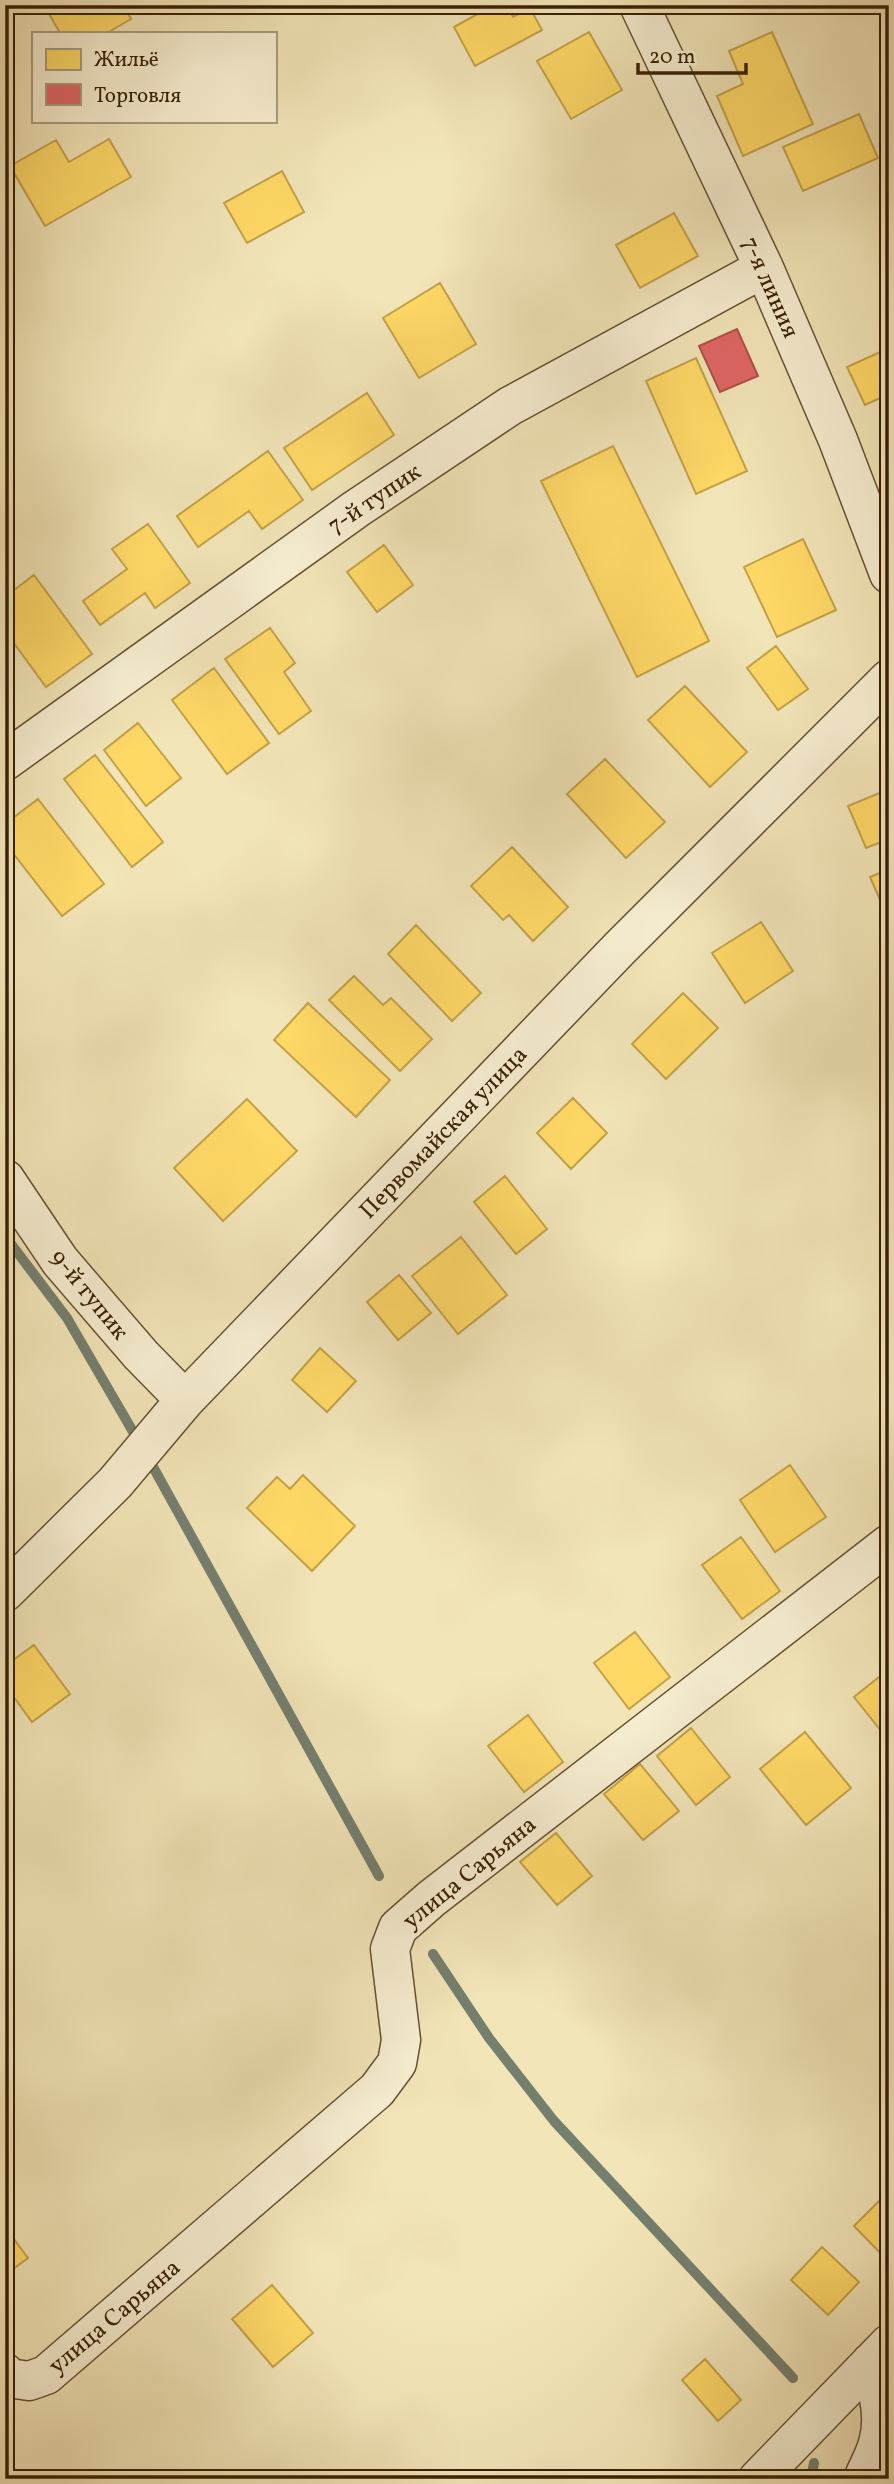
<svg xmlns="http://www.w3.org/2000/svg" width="894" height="2484" viewBox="0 0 894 2484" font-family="Vollkorn,serif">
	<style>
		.homes { fill: #ffd966; stroke: #c3a249; stroke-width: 2 }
		.shops { fill: #e06666; stroke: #ae5149; stroke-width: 2 }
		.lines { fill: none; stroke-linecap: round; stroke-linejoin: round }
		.stream { stroke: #747f6e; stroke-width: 10 }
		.minor-casing { stroke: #665131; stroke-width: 41 }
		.minor { stroke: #f7eed1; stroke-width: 38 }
		.labels { text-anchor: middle; stroke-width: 7; stroke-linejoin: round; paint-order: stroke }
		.street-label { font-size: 24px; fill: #382004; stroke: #f7eed1 }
	</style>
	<rect width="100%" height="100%" fill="#f2e5b8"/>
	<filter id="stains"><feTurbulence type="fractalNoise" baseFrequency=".00286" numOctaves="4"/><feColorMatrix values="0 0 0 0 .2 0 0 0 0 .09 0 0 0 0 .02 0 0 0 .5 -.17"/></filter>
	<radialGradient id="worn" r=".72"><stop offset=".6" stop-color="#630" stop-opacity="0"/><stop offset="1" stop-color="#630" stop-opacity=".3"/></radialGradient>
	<path class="homes" d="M44 5H123L131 19 107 33H60Z
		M494 5H507L513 17 530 8 542 30 475 66 454 27Z
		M589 32 622 90 571 119 537 61Z
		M772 32 813 124 743 156 717 96 743 84 729 51Z
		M859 114 878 158 803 191 783 147Z
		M109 139 131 177 45 226 10 166 56 140 69 162Z
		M282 171 304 212 247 243 224 203Z
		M674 213 698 256 640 288 616 245Z
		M440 283 476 344 419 378 383 318Z
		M889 348V394L865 405 847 367Z
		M696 358 747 471 696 494 646 381Z
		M367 393 394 435 312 490 284 448Z
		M613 446 709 641 637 677 541 481Z
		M268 451 303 500 262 529 249 511 198 547 177 516Z
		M148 524 190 583 155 608 145 593 100 625 83 601 127 569 112 549Z
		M803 539 836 610 777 637 744 567Z
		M384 545 413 585 377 612 347 572Z
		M34 575 92 654 46 687 5 631V597Z
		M270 628 295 663 284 672 311 711 279 734 225 659Z
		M776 646 808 689 778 710 747 668Z
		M214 668 269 743 227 774 172 700Z
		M685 686 747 752 710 787 648 720Z
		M138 723 181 778 146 806 104 750Z
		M95 755 163 842 132 867 64 779Z
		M605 759 665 822 626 858 567 794Z
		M889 789V839L866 848 848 806Z
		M38 799 104 884 62 916 5 843V824Z
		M512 847 568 907 533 941 509 915 503 920 471 886Z
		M889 869V905L883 907 870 877Z
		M761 922 793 971 745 1003 712 953Z
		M416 925 481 993 452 1021 388 954Z
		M354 976 383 1005 391 998 432 1039 400 1071 329 1000Z
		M683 993 718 1028 666 1079 632 1044Z
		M308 1003 390 1080 356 1117 274 1040Z
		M573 1098 607 1133 571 1169 537 1133Z
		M247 1099 297 1151 223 1221 174 1168Z
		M505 1176 547 1229 516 1254 474 1202Z
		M461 1237 507 1295 458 1334 412 1276Z
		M399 1275 431 1313 398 1340 367 1302Z
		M320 1348 356 1381 327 1412 292 1380Z
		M790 1465 826 1517 775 1552 740 1500Z
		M303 1475 355 1526 312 1571 247 1508 277 1477 290 1489Z
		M741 1537 780 1591 742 1619 702 1565Z
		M635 1632 670 1677 629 1709 594 1663Z
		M34 1645 70 1694 32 1722 5 1685V1666Z
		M889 1669V1741L854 1697Z
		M528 1715 563 1762 524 1792 488 1746Z
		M691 1728 730 1777 696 1805 657 1756Z
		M805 1732 851 1788 806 1825 760 1769Z
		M640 1764 679 1811 643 1840 604 1794Z
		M556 1833 592 1876 557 1905 520 1862Z
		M885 2195 889 2199V2262L854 2226Z
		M5 2227 28 2258 5 2275Z
		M822 2247 859 2282 828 2315 791 2280Z
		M272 2285 313 2333 273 2367 232 2319Z
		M705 2359 741 2400 718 2421 682 2380Z
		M622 2471 629 2479H614Z"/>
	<path class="shops" d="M737 329 758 376 720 392 699 346Z"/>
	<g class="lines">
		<path class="stream" d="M5 1236 67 1318 139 1442
			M147 1456 379 1876
			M433 1954 489 2038 554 2121 793 2378
			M811 2479 814 2463"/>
		<defs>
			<path id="minor" d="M639 5 764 268 838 440 889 574
				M5 761 356 509 510 406 764 268
				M5 1179 60 1261 141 1355 185 1400
				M5 1592 115 1483 185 1400 620 948 889 679
				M5 2373 9 2378 29 2381 46 2375 377 2090 397 2063 401 2040 390 1949 398 1928 431 1899 889 1544
				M758 2479 889 2344
				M863 2479C868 2467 875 2455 878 2443 886 2416 877 2389 871 2362"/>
		</defs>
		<use href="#minor" class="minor-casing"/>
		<use href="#minor" class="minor"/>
	</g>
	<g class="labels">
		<g class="street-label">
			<text transform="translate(771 287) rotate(66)" y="8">7-я линия</text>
			<text transform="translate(374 498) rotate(-34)" y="8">7-й тупик</text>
			<text transform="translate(443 1132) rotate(-46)" y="8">Первомайская улица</text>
			<text transform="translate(90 1294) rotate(51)" y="8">9-й тупик</text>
			<text transform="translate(469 1872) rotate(-39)" y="8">улица Сарьяна</text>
			<text transform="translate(114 2316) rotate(-40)" y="8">улица Сарьяна</text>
		</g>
	</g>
	<rect width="894" height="2484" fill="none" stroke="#f2e5b8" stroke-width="28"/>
	<rect x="7" y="7" width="880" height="2470" fill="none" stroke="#382004" stroke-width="3.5"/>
	<rect x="14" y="14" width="866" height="2456" fill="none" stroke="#382004" stroke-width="2"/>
	<rect x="32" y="32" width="245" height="91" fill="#f7eed1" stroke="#ab9c7f" stroke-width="2"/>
	<rect x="46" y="49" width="35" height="21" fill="#ffd966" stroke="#ab9c7f" stroke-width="2"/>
	<text x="94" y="66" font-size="21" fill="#382004">Жильё</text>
	<rect x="46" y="84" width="35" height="21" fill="#e06666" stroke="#ab9c7f" stroke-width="2"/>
	<text x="94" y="102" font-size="21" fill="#382004">Торговля</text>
	<path d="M638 63v10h108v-10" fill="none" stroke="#382004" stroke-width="3.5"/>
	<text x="649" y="63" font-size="21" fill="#382004" stroke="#f7eed1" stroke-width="5" paint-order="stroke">20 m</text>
	<rect width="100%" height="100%" filter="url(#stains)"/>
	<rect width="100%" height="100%" fill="url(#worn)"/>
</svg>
